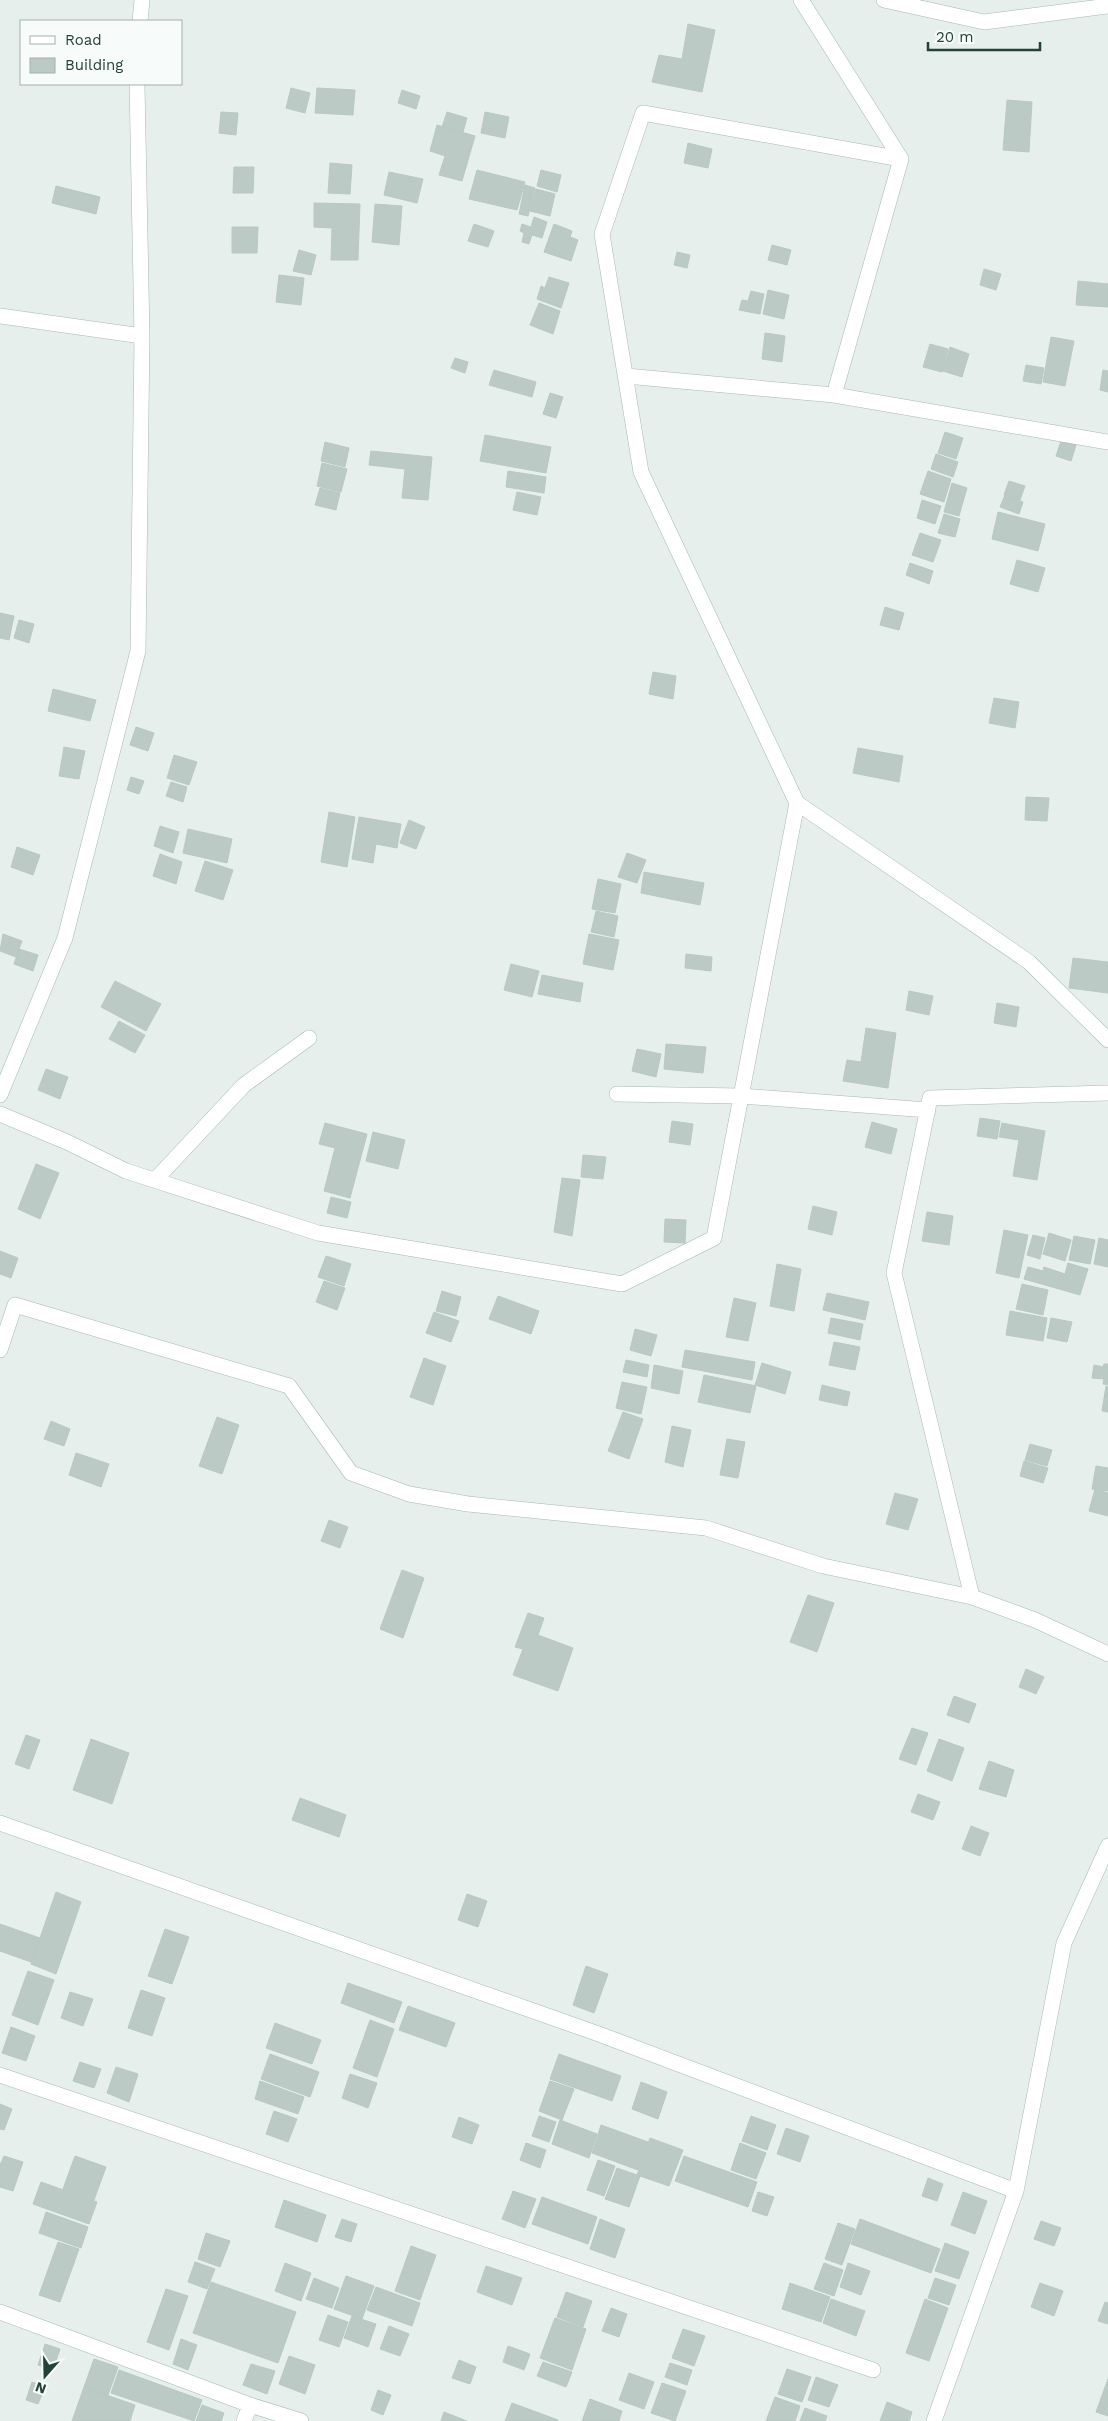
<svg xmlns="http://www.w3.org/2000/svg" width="1108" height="2421" viewBox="0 0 1108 2421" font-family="'Work Sans',sans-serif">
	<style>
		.building { fill: #bbcac4; stroke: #b8c9c2 }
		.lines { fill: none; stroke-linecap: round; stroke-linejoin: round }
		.street-casing { stroke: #a8b8b2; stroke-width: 16 }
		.street { stroke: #fff; stroke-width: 15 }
	</style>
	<rect width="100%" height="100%" fill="#e6efeb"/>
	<path class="building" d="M688 24 715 30 702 92 652 82 659 55 682 59Z
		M291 88 310 93 305 113 286 108Z
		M317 88 355 90 353 115 315 113Z
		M402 90 420 96 416 109 398 103Z
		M1007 100 1032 102 1029 152 1003 150Z
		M221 112 238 113 236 135 219 133Z
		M447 112 467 118 463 132 442 127Z
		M485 112 509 117 505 138 481 133Z
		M437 125 475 136 462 181 439 175 445 156 430 151Z
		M688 143 712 149 708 168 684 163Z
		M330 163 352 165 350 194 328 193Z
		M234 167H254L253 193H233Z
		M477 170 525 182 517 210 469 199Z
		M541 170 561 175 557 192 537 186Z
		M389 172 423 179 417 203 384 195Z
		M525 185 535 188 528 216 519 214Z
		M56 186 100 197 96 214 52 203Z
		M536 189 555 194 550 216 530 211Z
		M314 203 360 204 358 260H331L332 228 314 227Z
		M375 204 402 206 399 245 372 242Z
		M534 217 547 222 542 238 532 235 529 244 522 242 524 233 520 231 522 224 531 227Z
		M474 224 494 231 488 247 468 241Z
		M554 224 572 231 570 237 578 240 571 261 544 252Z
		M232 227H258L257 253H232Z
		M772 245 791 250 787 265 768 260Z
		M299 250 316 255 311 275 293 271Z
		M677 252 690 255 687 268 674 265Z
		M984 269 1001 274 996 290 980 285Z
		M279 275 304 278 301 305 276 302Z
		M549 277 569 283 561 308 537 299 541 286 545 288Z
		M1078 281 1108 284V307L1076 305Z
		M768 290 789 295 784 319 763 314Z
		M751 291 764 294 760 314 739 310 742 300 748 301Z
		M539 303 560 311 553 334 530 325Z
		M765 333 785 336 782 362 762 359Z
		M1051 337 1074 341 1065 386 1043 382Z
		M930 344 948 349 942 372 923 367Z
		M950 347 969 354 962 377 943 371Z
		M455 358 468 362 465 373 451 368Z
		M1026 365 1044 368 1041 384 1023 381Z
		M494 370 536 382 532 397 489 385Z
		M1103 370 1108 371V392L1100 390Z
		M550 393 563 397 556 418 543 414Z
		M945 432 963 438 956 459 938 453Z
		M485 435 551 447 546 473 480 461Z
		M1061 441 1076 445 1071 461 1056 456Z
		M325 442 349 448 345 467 321 461Z
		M371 451 432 457 428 500 402 498 405 469 369 465Z
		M936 454 958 462 953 477 931 469Z
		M322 463 347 469 341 492 317 486Z
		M508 471 546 477 544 493 506 487Z
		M928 471 951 479 944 502 920 494Z
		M1009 481 1025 486 1020 500 1004 495Z
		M952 483 967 488 959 516 944 512Z
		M320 488 340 493 336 510 315 505Z
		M517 492 541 497 537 515 513 510Z
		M1005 495 1023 502 1019 514 1000 507Z
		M922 500 941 506 935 524 917 518Z
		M998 512 1045 524 1038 551 992 539Z
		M944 514 960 519 955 537 938 533Z
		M920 533 941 540 933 562 912 555Z
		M1017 560 1045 568 1038 592 1010 584Z
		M910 563 933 571 929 584 906 575Z
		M885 607 904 613 899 630 880 625Z
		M0 613 14 616 9 640 0 638Z
		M19 620 34 624 29 643 14 638Z
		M653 672 676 676 673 699 649 694Z
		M53 689 96 700 90 721 48 711Z
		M994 698 1019 702 1015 728 989 723Z
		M136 727 154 733 148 751 130 745Z
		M64 747 85 751 79 779 59 776Z
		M858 748 903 756 899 782 853 773Z
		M174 755 197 762 189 785 167 778Z
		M131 777 144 781 139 794 127 790Z
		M171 782 187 787 183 802 166 796Z
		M1026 797 1049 798 1047 821 1025 820Z
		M329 812 355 817 347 867 321 862Z
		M359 817 401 824 397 848 376 844 373 863 352 859Z
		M409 820 425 827 416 849 400 843Z
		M160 826 179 832 173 853 154 846Z
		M188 829 232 839 227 863 183 853Z
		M17 847 40 855 33 875 11 867Z
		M627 853 646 860 637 883 618 877Z
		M160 854 182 862 176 884 153 876Z
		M205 861 233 870 223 900 195 891Z
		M644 872 704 883 700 905 641 893Z
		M598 879 621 884 615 913 592 909Z
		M596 911 618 916 614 937 591 932Z
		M3 934 22 941 16 957 0 951Z
		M589 934 619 940 613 970 583 964Z
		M19 949 38 955 33 971 14 964Z
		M686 954 712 957 711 971 685 968Z
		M1073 958 1108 962V993L1069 988Z
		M511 964 539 971 532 997 504 990Z
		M542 975 583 983 580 1002 538 994Z
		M115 981 161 1004 146 1031 101 1007Z
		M909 991 933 996 929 1015 906 1010Z
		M997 1003 1019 1007 1016 1027 994 1023Z
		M119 1021 145 1035 135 1053 109 1039Z
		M866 1028 896 1033 888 1088 843 1081 847 1060 861 1062Z
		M666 1044 706 1047 703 1073 664 1069Z
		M637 1049 661 1054 656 1077 632 1071Z
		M46 1069 68 1077 60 1099 38 1090Z
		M980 1118 1000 1121 997 1139 977 1136Z
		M672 1121 693 1124 690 1145 669 1142Z
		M872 1122 897 1129 891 1154 865 1147Z
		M325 1123 367 1134 350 1198 324 1191 335 1148 319 1144Z
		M1002 1123 1045 1131 1037 1180 1013 1176 1019 1140 999 1137Z
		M373 1132 405 1140 398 1169 366 1161Z
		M583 1155 606 1157 603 1179 581 1177Z
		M36 1164 59 1173 40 1219 18 1209Z
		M562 1178 580 1180 572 1236 554 1232Z
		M331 1197 351 1202 347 1218 327 1213Z
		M813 1206 837 1212 832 1235 808 1229Z
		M927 1212 953 1216 949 1245 922 1241Z
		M665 1219 686 1220 685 1243 664 1242Z
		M1004 1230 1028 1235 1019 1278 996 1273Z
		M1049 1233 1071 1240 1065 1261 1043 1254Z
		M1033 1235 1045 1238 1040 1259 1027 1255Z
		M1074 1236 1095 1240 1090 1264 1069 1260Z
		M1099 1238 1108 1240V1267L1094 1264Z
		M0 1251 18 1258 11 1278 0 1274Z
		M326 1256 351 1264 344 1286 318 1277Z
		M1068 1263 1088 1269 1080 1295 1024 1279 1028 1267 1043 1271 1044 1267 1065 1274Z
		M777 1264 801 1269 794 1311 770 1306Z
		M324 1281 345 1288 337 1310 316 1302Z
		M1022 1284 1048 1290 1043 1315 1016 1309Z
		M442 1291 461 1297 456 1316 436 1311Z
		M827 1293 869 1302 865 1320 823 1310Z
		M498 1296 539 1311 531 1334 489 1319Z
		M734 1298 756 1303 748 1341 726 1337Z
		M1010 1311 1047 1318 1043 1341 1006 1335Z
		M434 1312 459 1321 451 1342 426 1333Z
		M831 1318 863 1324 860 1340 828 1333Z
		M1051 1318 1072 1322 1067 1342 1047 1338Z
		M635 1329 657 1335 651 1356 630 1350Z
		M834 1342 860 1347 855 1370 829 1365Z
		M685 1350 755 1362 752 1380 682 1367Z
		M424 1358 446 1366 433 1405 410 1397Z
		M626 1360 649 1365 647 1377 623 1372Z
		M762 1363 791 1372 785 1394 755 1385Z
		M1104 1364H1108V1385L1103 1384 1104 1379 1092 1378 1094 1365 1103 1367Z
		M654 1365 683 1371 679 1394 651 1388Z
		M704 1375 756 1386 750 1413 698 1402Z
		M622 1382 647 1387 641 1414 616 1408Z
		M822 1385 850 1392 847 1406 819 1400Z
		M1106 1386 1108 1387V1412L1102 1411Z
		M623 1412 643 1419 629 1459 608 1451Z
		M217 1417 239 1425 222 1474 199 1466Z
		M51 1421 70 1429 64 1446 44 1439Z
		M672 1426 691 1430 683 1467 665 1462Z
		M727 1439 745 1442 738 1478 720 1475Z
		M1030 1444 1052 1450 1047 1466 1025 1460Z
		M76 1453 109 1464 101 1487 69 1475Z
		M1024 1461 1048 1468 1043 1483 1020 1476Z
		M1096 1466 1108 1468V1491L1092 1489Z
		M1095 1489 1108 1493V1516L1089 1511Z
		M895 1493 918 1499 908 1530 886 1524Z
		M329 1520 348 1527 340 1548 321 1541Z
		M402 1570 424 1578 403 1638 380 1629Z
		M808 1595 834 1603 817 1652 790 1642Z
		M528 1613 544 1618 538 1635 573 1648 558 1691 513 1675 523 1649 515 1647Z
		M1026 1669 1044 1677 1036 1694 1019 1687Z
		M954 1696 976 1704 969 1723 947 1715Z
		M912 1728 928 1733 916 1765 899 1759Z
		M26 1735 40 1740 29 1769 15 1764Z
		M91 1739 129 1753 112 1804 73 1790Z
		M939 1739 964 1748 952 1781 927 1771Z
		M989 1761 1014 1770 1006 1797 979 1789Z
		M918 1794 940 1802 933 1820 911 1812Z
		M300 1798 346 1815 339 1837 292 1820Z
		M971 1826 989 1833 980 1856 962 1849Z
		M56 1892 81 1902 56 1974 31 1964Z
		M467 1894 487 1901 478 1927 458 1920Z
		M0 1924 40 1938 31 1962 0 1951Z
		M165 1929 189 1937 172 1984 148 1976Z
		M586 1966 608 1974 594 2013 573 2005Z
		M28 1971 54 1980 38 2025 12 2015Z
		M348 1983 402 2002 394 2023 341 2003Z
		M141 1990 165 1998 152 2036 128 2028Z
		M70 1992 93 1999 83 2026 61 2018Z
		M408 2006 455 2023 446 2047 399 2030Z
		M370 2020 394 2029 377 2077 353 2068Z
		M275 2023 321 2040 312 2064 266 2048Z
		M11 2027 35 2036 26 2061 2 2053Z
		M270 2054 319 2072 310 2097 261 2079Z
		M559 2054 621 2076 612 2101 550 2079Z
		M80 2062 101 2069 94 2088 73 2081Z
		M116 2067 138 2074 129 2102 107 2093Z
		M350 2074 377 2083 368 2108 342 2098Z
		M260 2081 304 2097 298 2114 255 2099Z
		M550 2081 574 2089 562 2120 539 2111Z
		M641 2082 667 2092 658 2119 632 2109Z
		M0 2104 12 2109 4 2130 0 2129Z
		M274 2111 297 2119 288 2142 266 2134Z
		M539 2116 556 2122 549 2142 532 2136Z
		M751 2116 776 2125 767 2150 742 2141Z
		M459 2117 479 2125 472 2144 452 2137Z
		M560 2120 597 2134 589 2158 552 2144Z
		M601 2125 648 2142 638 2170 592 2153Z
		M786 2128 809 2136 800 2162 777 2154Z
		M650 2138 683 2150 669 2186 637 2175Z
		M526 2143 546 2150 540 2168 520 2160Z
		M740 2143 766 2153 756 2179 731 2170Z
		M4 2156 23 2162 13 2191 0 2187V2165Z
		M75 2156 106 2167 94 2200 63 2189Z
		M684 2156 757 2182 748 2207 675 2181Z
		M598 2160 615 2166 604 2196 587 2190Z
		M617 2168 640 2176 629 2207 605 2199Z
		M928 2178 943 2184 937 2201 922 2196Z
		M41 2182 97 2202 89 2224 33 2204Z
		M513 2191 536 2199 525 2228 502 2219Z
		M758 2192 774 2197 767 2216 752 2211Z
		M963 2192 987 2201 975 2234 951 2225Z
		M542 2197 597 2217 588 2244 532 2224Z
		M284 2200 326 2215 317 2242 275 2227Z
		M46 2212 88 2227 81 2248 39 2233Z
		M342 2219 357 2224 351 2242 335 2237Z
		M600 2219 625 2229 615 2258 590 2249Z
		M860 2219 940 2249 931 2273 851 2244Z
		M1041 2221 1061 2228 1054 2246 1034 2239Z
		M838 2223 855 2229 842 2265 825 2259Z
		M206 2233 230 2241 220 2267 198 2259Z
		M58 2242 79 2249 60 2302 39 2295Z
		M945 2243 969 2252 959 2279 935 2271Z
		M411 2246 436 2255 420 2300 395 2291Z
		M195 2262 215 2269 207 2289 188 2282Z
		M285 2263 311 2273 301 2301 275 2291Z
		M824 2263 843 2270 834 2296 814 2289Z
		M848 2263 870 2271 861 2295 840 2287Z
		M486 2266 522 2278 512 2305 477 2292Z
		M346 2276 374 2286 362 2319 334 2309Z
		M314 2278 339 2288 332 2308 306 2299Z
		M935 2278 956 2285 949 2305 928 2298Z
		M211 2282 296 2312 278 2363 193 2333Z
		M790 2283 830 2297 821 2322 782 2309Z
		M1040 2283 1063 2291 1054 2316 1031 2307Z
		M376 2287 420 2303 412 2326 367 2310Z
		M166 2289 188 2296 169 2350 147 2342Z
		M566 2292 592 2301 583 2327 557 2317Z
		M831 2299 865 2311 856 2336 823 2323Z
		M925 2299 948 2308 929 2361 906 2353Z
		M1105 2302 1108 2303V2324L1098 2321Z
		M611 2308 627 2314 619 2337 602 2331Z
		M328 2315 348 2322 339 2347 319 2340Z
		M352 2316 376 2324 368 2347 344 2338Z
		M555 2318 586 2329 572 2370 540 2358Z
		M389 2326 409 2334 400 2356 380 2349Z
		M683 2329 705 2336 694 2366 672 2358Z
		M181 2339 197 2345 188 2370 173 2364Z
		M45 2344 60 2349 53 2370 38 2365Z
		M508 2346 530 2354 524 2370 503 2362Z
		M289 2356 315 2365 305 2394 279 2384Z
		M94 2359 118 2367 108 2395 84 2387Z
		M459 2360 476 2367 470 2384 452 2378Z
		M543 2362 572 2372 566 2387 537 2376Z
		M670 2363 692 2370 687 2385 665 2377Z
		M251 2364 275 2371 267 2394 243 2385Z
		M787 2369 811 2377 802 2402 778 2394Z
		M119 2370 202 2400 194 2421 111 2393Z
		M629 2373 654 2382 644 2409 619 2400Z
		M816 2377 838 2385 829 2407 808 2400Z
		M1108 2379V2416L1096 2412Z
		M32 2382 45 2387 38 2404 26 2400Z
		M662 2383 686 2391 675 2421 651 2413Z
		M84 2387 135 2405 130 2421H72Z
		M378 2390 391 2395 383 2415 371 2410Z
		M775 2397 800 2406 795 2421H766Z
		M590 2399 622 2411 619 2421H582Z
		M887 2402 912 2412 909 2421H880Z
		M512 2403 558 2420V2421H505Z
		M202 2405 224 2413 221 2421H196Z
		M805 2408 827 2416 825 2421H800Z
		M444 2412 467 2421H441Z"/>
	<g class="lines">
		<defs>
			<path id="street" d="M801 0 901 159 643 113 602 234 641 472 797 803 1029 962 1108 1040
				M884 0 984 22 1108 6
				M140 21 142 0
				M0 316 142 336
				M626 376 834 395 901 159
				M834 395 1108 442
				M617 1094 741 1096 928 1110
				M0 1095 65 938 138 651 142 336 137 84
				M0 1114 67 1142 126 1171 318 1233 622 1284 714 1238 797 803
				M155 1180 244 1085 309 1038
				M0 1350 15 1305 289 1386 351 1473 409 1494 468 1504 706 1528 823 1566 972 1597 1035 1620 1108 1654
				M972 1597 894 1273 930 1098 1108 1093
				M0 1823 596 2033 1016 2191
				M0 2075 873 2370
				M0 2312 250 2405 301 2421
				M244 2421 250 2405
				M934 2421 1016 2191 1064 1943 1108 1846"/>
		</defs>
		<use href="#street" class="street-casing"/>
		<use href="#street" class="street"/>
	</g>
	<rect x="20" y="20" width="162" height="65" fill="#f7fbf9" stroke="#a3b1ad"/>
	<rect x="30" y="36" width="25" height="8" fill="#ffffff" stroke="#a3b1ad"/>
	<text x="65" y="45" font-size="15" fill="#24423a">Road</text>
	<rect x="30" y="58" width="25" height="15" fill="#bbcac4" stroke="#a3b1ad"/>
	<text x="65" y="70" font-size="15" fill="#24423a">Building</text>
	<g transform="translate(45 2376) rotate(200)" stroke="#f7fbf9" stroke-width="4" paint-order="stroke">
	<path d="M0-4L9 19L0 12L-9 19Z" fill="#24423a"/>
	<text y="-8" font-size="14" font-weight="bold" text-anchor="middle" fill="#24423a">N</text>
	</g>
	<path d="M928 42v8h112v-8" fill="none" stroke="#24423a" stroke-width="2.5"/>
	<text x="936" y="42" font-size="15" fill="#24423a" stroke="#f7fbf9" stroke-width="4" paint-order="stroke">20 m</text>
</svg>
